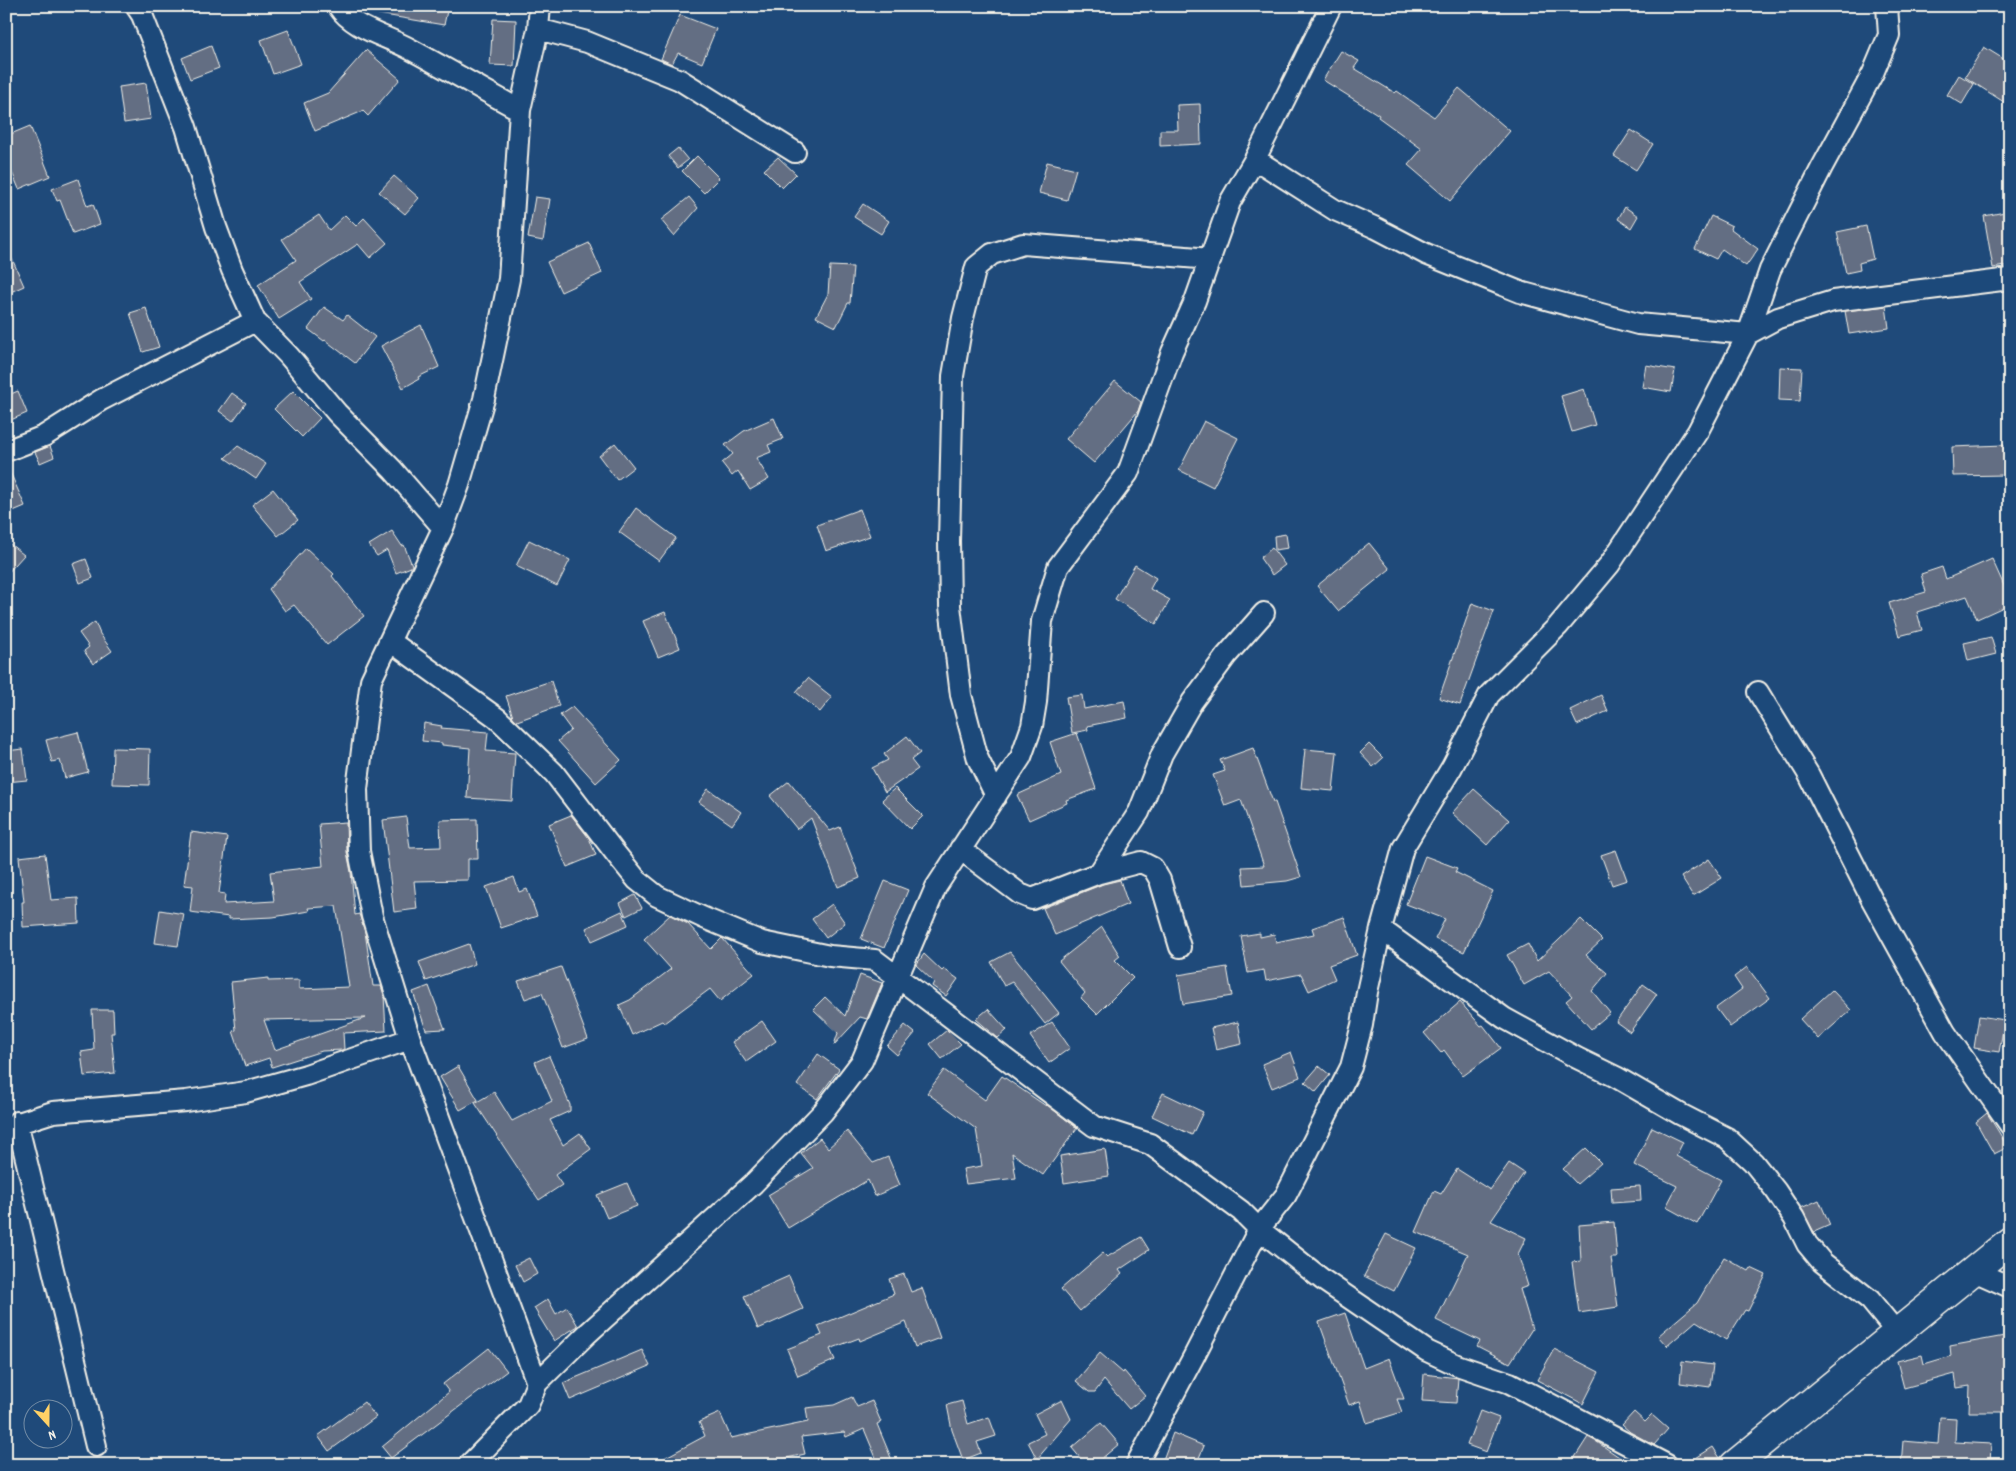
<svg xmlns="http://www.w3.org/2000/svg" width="2016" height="1471" viewBox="0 0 2016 1471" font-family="Dekko,sans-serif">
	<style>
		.building { fill: #646e83; stroke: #f4f1e8; fill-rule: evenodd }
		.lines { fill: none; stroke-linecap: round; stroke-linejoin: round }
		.street-casing { stroke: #f4f1e8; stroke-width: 24 }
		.secondary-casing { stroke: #f4f1e8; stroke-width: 31 }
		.street { stroke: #1f4a7a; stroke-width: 20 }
		.secondary { stroke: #1f4a7a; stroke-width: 28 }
	</style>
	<rect width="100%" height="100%" fill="#1f4a7a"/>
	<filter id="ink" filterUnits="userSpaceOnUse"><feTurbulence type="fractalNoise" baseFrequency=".02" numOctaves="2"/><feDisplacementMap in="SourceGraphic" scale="10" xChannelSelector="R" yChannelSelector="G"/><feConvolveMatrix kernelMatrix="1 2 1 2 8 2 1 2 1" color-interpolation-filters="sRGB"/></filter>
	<g filter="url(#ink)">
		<path class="building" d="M379 6H448L444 25 378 14Z
			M680 15 716 29 702 63 678 53 672 64 661 59Z
			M493 19 516 20 514 66 490 65Z
			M288 30 301 64 273 74 261 40Z
			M211 46 219 68 190 79 182 58Z
			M1984 47 2010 63V106L1965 77Z
			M366 50 400 79 368 116 363 111 315 131 304 103 328 93Z
			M1341 51 1359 61 1354 68 1395 93 1397 91 1434 117 1459 88 1510 131 1450 201 1408 165 1422 149 1378 117 1379 115 1323 80Z
			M1959 75 1974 84 1962 104 1947 95Z
			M146 83 151 119 124 123 119 87Z
			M1200 104 1201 144 1160 146V130H1178L1177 105Z
			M30 126 50 176 19 189 6 158V136Z
			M1631 130 1653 144 1636 170 1614 156Z
			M678 148 688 160 678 168 668 156Z
			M697 156 719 178 704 193 682 171Z
			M778 157 796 174 782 188 764 170Z
			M1047 162 1076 169 1067 200 1039 193Z
			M394 176 419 198 405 214 379 192Z
			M78 179 87 206 93 204 100 224 73 234 60 200 57 201 52 189Z
			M535 197 550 199 543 241 528 238Z
			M689 197 698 208 674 236 661 220Z
			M863 204 889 221 881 234 854 217Z
			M1625 207 1638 216 1631 228 1618 219Z
			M2010 211V265L1993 268 1984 216Z
			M319 215 329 230 345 215 356 226 364 218 387 243 370 258 358 244 300 282 311 299 279 319 258 285 296 260 282 239Z
			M1711 216 1732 226 1731 229 1758 249 1746 266 1722 249 1716 259 1695 249Z
			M1866 226 1873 259 1859 263 1860 270 1846 273 1837 232Z
			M589 243 602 273 561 292 547 262Z
			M6 245 24 286 6 294Z
			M830 266 853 267 850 303H848L836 327 816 317 828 294Z
			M1886 306 1889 328 1849 334 1845 311Z
			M324 307 343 320 347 315 375 337 355 363 325 340 324 341 308 329Z
			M146 308 159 347 143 352 130 313Z
			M421 325 439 367 418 377 419 379 403 388 381 346Z
			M1646 365 1675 370 1671 392 1642 387Z
			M1780 367 1802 368 1800 401 1779 400Z
			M1115 381 1141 402 1138 411 1094 463 1066 439Z
			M1584 389 1595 425 1572 432 1561 396Z
			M18 391 27 413 6 422V396Z
			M293 391 320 418 302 437 274 409Z
			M232 393 246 403 233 421 219 411Z
			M774 418 783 439 768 445 771 452 756 458 769 479 750 490 738 471 732 476 722 463 733 454 725 445 744 431Z
			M1204 421 1238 438 1213 487 1179 470Z
			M615 443 634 467 617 480 599 456Z
			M2004 445 2005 475 1953 476 1952 447Z
			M50 446 54 457 40 463 35 452Z
			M238 446 266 464 256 479 225 458Z
			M6 463 25 506 6 514Z
			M273 489 298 520 278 536 252 505Z
			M636 508 676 538 659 561 619 532Z
			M860 509 870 536 826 551 817 525Z
			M392 531 402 546 404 545 412 565 411 567 396 573 387 550 377 556 369 545Z
			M1286 534 1288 548 1275 550 1274 536Z
			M529 540 570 560 557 586 516 566Z
			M6 541 24 555 6 575Z
			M1369 543 1390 569 1338 611 1317 586Z
			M306 548 334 574 332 576 364 616 327 645 294 605 285 611 269 589Z
			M1272 548 1285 565 1272 575 1260 558Z
			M86 559 93 578 80 583 73 564Z
			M1992 559 2010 599V604L1977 619 1967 596 1917 612 1922 630 1899 636 1889 603 1926 592 1921 574 1942 567 1946 579Z
			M1135 565 1156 578 1150 589 1170 600 1156 624 1115 599Z
			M1472 603 1494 611 1460 705 1439 698Z
			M665 612 680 648 658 657 643 621Z
			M95 622 100 634 112 651 93 664 84 651 89 647 79 633Z
			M1991 637 1996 654 1968 661 1964 643Z
			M808 678 832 697 820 712 796 692Z
			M551 681 559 706 517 721 513 717 506 696Z
			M1082 695 1084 709 1124 701 1127 718 1087 726 1088 730 1072 733 1066 697Z
			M1601 695 1608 711 1577 725 1570 710Z
			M572 707 621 760 596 783 558 741 571 730 560 715Z
			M424 723 442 726 441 728 488 732 486 751 515 753 512 801 467 798 470 748 442 745V743L422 741Z
			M78 732 88 772 65 778 60 760 52 762 46 740Z
			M1077 733 1096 789 1066 800 1067 803 1029 820 1017 795 1061 775 1050 742Z
			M907 736 920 753 911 760 918 769 885 792 872 768 888 760 884 754Z
			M1369 744 1383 758 1373 767 1360 753Z
			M113 748 150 749 149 785 112 784Z
			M1253 748 1273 802H1275L1301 877 1287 881 1244 885 1242 867 1264 866 1241 800 1225 806 1213 775 1225 771 1220 760Z
			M23 749 27 780 6 782V751Z
			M1305 749 1337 752 1333 791 1301 788Z
			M789 781 830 831 840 827 860 878 838 887 811 818 797 829 770 796Z
			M895 788 923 816 910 829 882 800Z
			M708 789 741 812 732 825 699 802Z
			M1474 789 1509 820 1487 845 1452 813Z
			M571 815 589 838 596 855 567 867 549 824Z
			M406 817 410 848 441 847 440 820 477 819 478 859H468V880L414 881 417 909 394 912 383 820Z
			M346 822 347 852 351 872 355 915 359 914 365 932 373 986H381L384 995 386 1031 343 1033 344 1049 342 1050 322 1051 272 1067 269 1058 245 1066 233 1031 236 1030 231 982 268 978V981L299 980V989L349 987 336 906 308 908 309 911 273 917 229 919V917L190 912 193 886 184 885 191 832 227 837 219 893 225 894 224 904 274 901 270 872 323 866 319 824ZM365 1018 275 1050 264 1020Z
			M1616 850 1627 880 1612 885 1601 855Z
			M45 854 51 900 78 898 79 923 23 927 22 902H24L19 857Z
			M1425 856 1457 868 1455 872 1493 891 1464 952 1435 939 1445 919 1406 904Z
			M1709 859 1722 878 1693 896 1681 877Z
			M514 877 519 892 527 889 537 916 501 928 486 887Z
			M1120 880 1128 904 1055 935 1043 908 1103 884Z
			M885 881 908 890 884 948 861 939Z
			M635 895 642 908 626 916 620 903Z
			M832 904 845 923 826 938 812 919Z
			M160 910 184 914 178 946 155 943Z
			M622 911 628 925 592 941 586 928Z
			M670 915 688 924 711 949 722 938 754 974 720 1001 710 989 664 1023 662 1021 632 1035 619 1005 630 1000 671 969 644 939Z
			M1344 917 1357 955 1329 965 1335 979 1309 991 1301 974 1266 981 1264 970 1248 973 1241 936 1260 933V937L1274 934 1276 942 1314 934 1312 928Z
			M1581 919 1602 940 1586 955 1607 973 1592 991 1610 1013 1591 1029 1566 1001 1572 996 1549 971 1524 985 1507 955 1528 944 1537 961Z
			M1102 927 1120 956 1115 960 1133 978 1097 1014 1081 998 1085 993 1059 961Z
			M469 944 475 964 426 981 419 962Z
			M1010 952 1059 1013 1045 1024 1012 982 1004 986 991 962Z
			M924 954 942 971 944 969 958 979 946 996 932 986 934 982 916 965Z
			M561 967 588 1039 563 1048 542 993 525 999 518 981Z
			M1227 967 1232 996 1183 1004 1178 975Z
			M1747 967 1770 998 1730 1027 1716 1008 1742 989 1734 977Z
			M860 975 882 983 867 1019 860 1017 834 1045 838 1033 813 1009 825 997 845 1016Z
			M1643 984 1657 994 1630 1032 1616 1022Z
			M429 986 445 1029 426 1030 413 992Z
			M1832 990 1851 1010 1818 1039 1800 1019Z
			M1460 1002 1481 1026 1483 1025 1501 1048 1463 1076 1444 1050 1441 1053 1424 1033Z
			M988 1009 1007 1030 998 1038 976 1019Z
			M92 1010H113L114 1033H111L115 1073 84 1076 81 1052 94 1050Z
			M1979 1016 2005 1020 1999 1052 1974 1048Z
			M762 1021 776 1041 746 1062 732 1042Z
			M1052 1022 1070 1048 1049 1063 1030 1036Z
			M1238 1022 1242 1044 1216 1050 1211 1028Z
			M905 1025 915 1033 897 1055 887 1046Z
			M947 1030 961 1044 942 1059 930 1044Z
			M1291 1052 1300 1077 1272 1088 1262 1064Z
			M818 1054 839 1069 817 1099 797 1085Z
			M549 1056 570 1105V1111L550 1120 563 1145 580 1133 591 1149 555 1175 562 1185 539 1200 475 1103 494 1092 512 1121 552 1101 535 1062Z
			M458 1066 478 1100 460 1110 440 1077Z
			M1319 1066 1330 1075 1316 1092 1305 1082Z
			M944 1070 985 1100 1002 1076 1046 1106 1047 1105 1077 1128 1043 1175 1012 1153 1016 1178 966 1184 963 1169 982 1166 976 1129 927 1093Z
			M1163 1093 1203 1112 1192 1135 1152 1116Z
			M1987 1113 2008 1147 1994 1154 1976 1122Z
			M1652 1127 1683 1142 1676 1156 1721 1180 1697 1224 1666 1207 1677 1186 1634 1165Z
			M847 1131 873 1163 888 1157 900 1185 875 1196 868 1180 788 1228 768 1195 813 1168 801 1153 820 1138 828 1148Z
			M1586 1148 1601 1163 1577 1184 1563 1169Z
			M1105 1149 1109 1176 1064 1183 1060 1156Z
			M1509 1163 1524 1173 1491 1221 1526 1238 1518 1254 1528 1286 1520 1289 1532 1329 1510 1363 1477 1346 1480 1341 1436 1320 1468 1254 1416 1232 1434 1191 1441 1194 1457 1169 1490 1190Z
			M627 1183 637 1206 607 1218 597 1195Z
			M1640 1186 1641 1201 1612 1203 1611 1188Z
			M1819 1200 1830 1225 1814 1232 1801 1208Z
			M1614 1222 1617 1258H1611L1618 1307 1579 1313 1572 1262 1581 1261 1579 1225Z
			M1386 1234 1416 1248 1394 1291 1364 1276Z
			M1141 1237 1149 1250 1119 1270 1122 1274 1080 1311 1061 1289 1103 1253 1107 1257Z
			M1724 1257 1749 1271 1751 1268 1766 1275 1748 1311 1745 1310 1726 1340 1696 1321 1667 1346 1658 1336 1697 1303Z
			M529 1258 537 1274 523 1282 515 1265Z
			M904 1274 911 1292 922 1288 940 1338 915 1347 906 1322 860 1341 859 1338 830 1349 835 1360 798 1376 787 1349 822 1335 818 1326 894 1294 889 1279Z
			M789 1276 803 1309 758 1329 744 1296Z
			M548 1299 556 1314 567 1307 578 1326 554 1341 534 1308Z
			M1345 1313 1364 1368 1389 1358 1404 1399H1397L1402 1412 1367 1423 1360 1401 1349 1405 1319 1322Z
			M2010 1335V1412H1969L1970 1386 1957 1388 1955 1374 1904 1388 1897 1361 1922 1355 1924 1364 1951 1356 1950 1346Z
			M489 1348 507 1371 391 1458 382 1447 449 1392 443 1384Z
			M1554 1349 1599 1372 1583 1404 1537 1380Z
			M642 1350 650 1366 570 1400 563 1383Z
			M1100 1353 1123 1373 1124 1371 1145 1396 1129 1409 1104 1380 1095 1392H1089L1076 1381Z
			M1682 1361 1713 1365 1710 1387 1680 1383Z
			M1424 1374 1458 1378 1456 1403 1422 1401Z
			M852 1397 857 1407 872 1401 881 1422 877 1424 894 1465H879L864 1429 846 1437 844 1432 801 1437 805 1454 755 1465H651L705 1436 699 1422 720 1413 731 1438 808 1422 806 1408 834 1405Z
			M1062 1400 1071 1419 1037 1459 1028 1442 1045 1434 1035 1414Z
			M962 1401 968 1424 989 1417 996 1436 977 1442 981 1453 963 1460 952 1430 947 1405Z
			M364 1402 376 1417 329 1451 318 1436Z
			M1480 1411 1499 1418 1486 1452 1467 1445Z
			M1634 1412 1645 1422 1652 1415 1668 1429 1654 1445 1630 1432 1622 1425Z
			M1940 1417 1956 1418 1955 1442 1991 1444 1990 1465 1940 1462 1939 1465H1901L1903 1441 1938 1444Z
			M1101 1423 1119 1444 1094 1465H1086L1072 1448Z
			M1173 1433 1204 1446 1196 1465H1161Z
			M1588 1437 1597 1442 1631 1465H1570Z
			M1713 1447 1720 1458 1713 1465H1685Z"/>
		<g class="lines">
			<defs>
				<path id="street" d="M136 6 142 15 186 127 216 227 232 270 255 321 289 356 337 413 393 470 443 528
					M338 6C353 29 387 36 410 49 447 69 483 90 520 110
					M538 29 587 42 680 80 795 152
					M1255 159 1335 210 1376 228 1426 254 1520 292 1638 324 1748 334 1778 318 1833 301 2010 279
					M6 451 44 436 101 400 255 321
					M390 641 497 718 554 773 616 854 637 880 657 896 704 918 762 942 830 956 875 960 1094 1126 1150 1144 1241 1211 1259 1229 1323 1280 1427 1351 1457 1365 1510 1383 1667 1465
					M1758 692 1809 775 1872 900 1945 1032 2010 1125
					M996 796 978 759 961 695 950 606 949 541 953 376 963 318 976 267 992 254 1023 244 1211 259
					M960 849 1020 894 1032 899 1099 873 1141 862 1153 868 1160 880 1180 947
					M1099 873 1139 812 1162 754 1192 702 1226 656 1264 613
					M1381 929 1504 1018 1577 1058 1616 1077 1680 1114 1727 1138 1753 1162 1776 1191 1794 1218 1807 1244 1822 1262 1870 1300 1897 1333
					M17 1122 96 1446
					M6 1127 53 1112 186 1101 246 1092 306 1075 410 1039
					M1974 1271 2010 1287
					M537 1383 410 1039 372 916 359 851 357 789 371 680 443 528 459 485 484 399 509 279 520 110 538 29 540 6
					M469 1465 528 1405 537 1383 587 1334 754 1183 823 1112 862 1061 936 887 1021 757 1032 726 1036 702 1042 621 1058 567 1128 473 1172 352 1195 301 1230 202 1255 159 1331 6
					M1136 1465 1194 1356 1259 1229 1286 1195 1351 1067 1362 1025 1367 992 1381 929 1403 848 1452 767 1489 695 1558 626 1610 564 1698 431 1748 334 1770 270 1822 167 1873 73 1889 35 1887 6"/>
				<path id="secondary" d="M1734 1465 2010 1241"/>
			</defs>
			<use href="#street" class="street-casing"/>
			<use href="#secondary" class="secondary-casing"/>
			<use href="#street" class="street"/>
			<use href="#secondary" class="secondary"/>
		</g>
	</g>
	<rect width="2016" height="1471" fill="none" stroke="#1f4a7a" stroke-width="25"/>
	<rect x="12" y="12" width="1991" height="1446" fill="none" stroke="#f4f1e8" stroke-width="2" filter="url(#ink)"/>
	<g transform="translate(48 1424) rotate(159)"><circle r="24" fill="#1f4a7a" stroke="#748da6"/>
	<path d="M0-4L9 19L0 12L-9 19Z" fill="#ffd166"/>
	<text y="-8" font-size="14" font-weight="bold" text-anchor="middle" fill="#f4f1e8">N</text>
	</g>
</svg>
